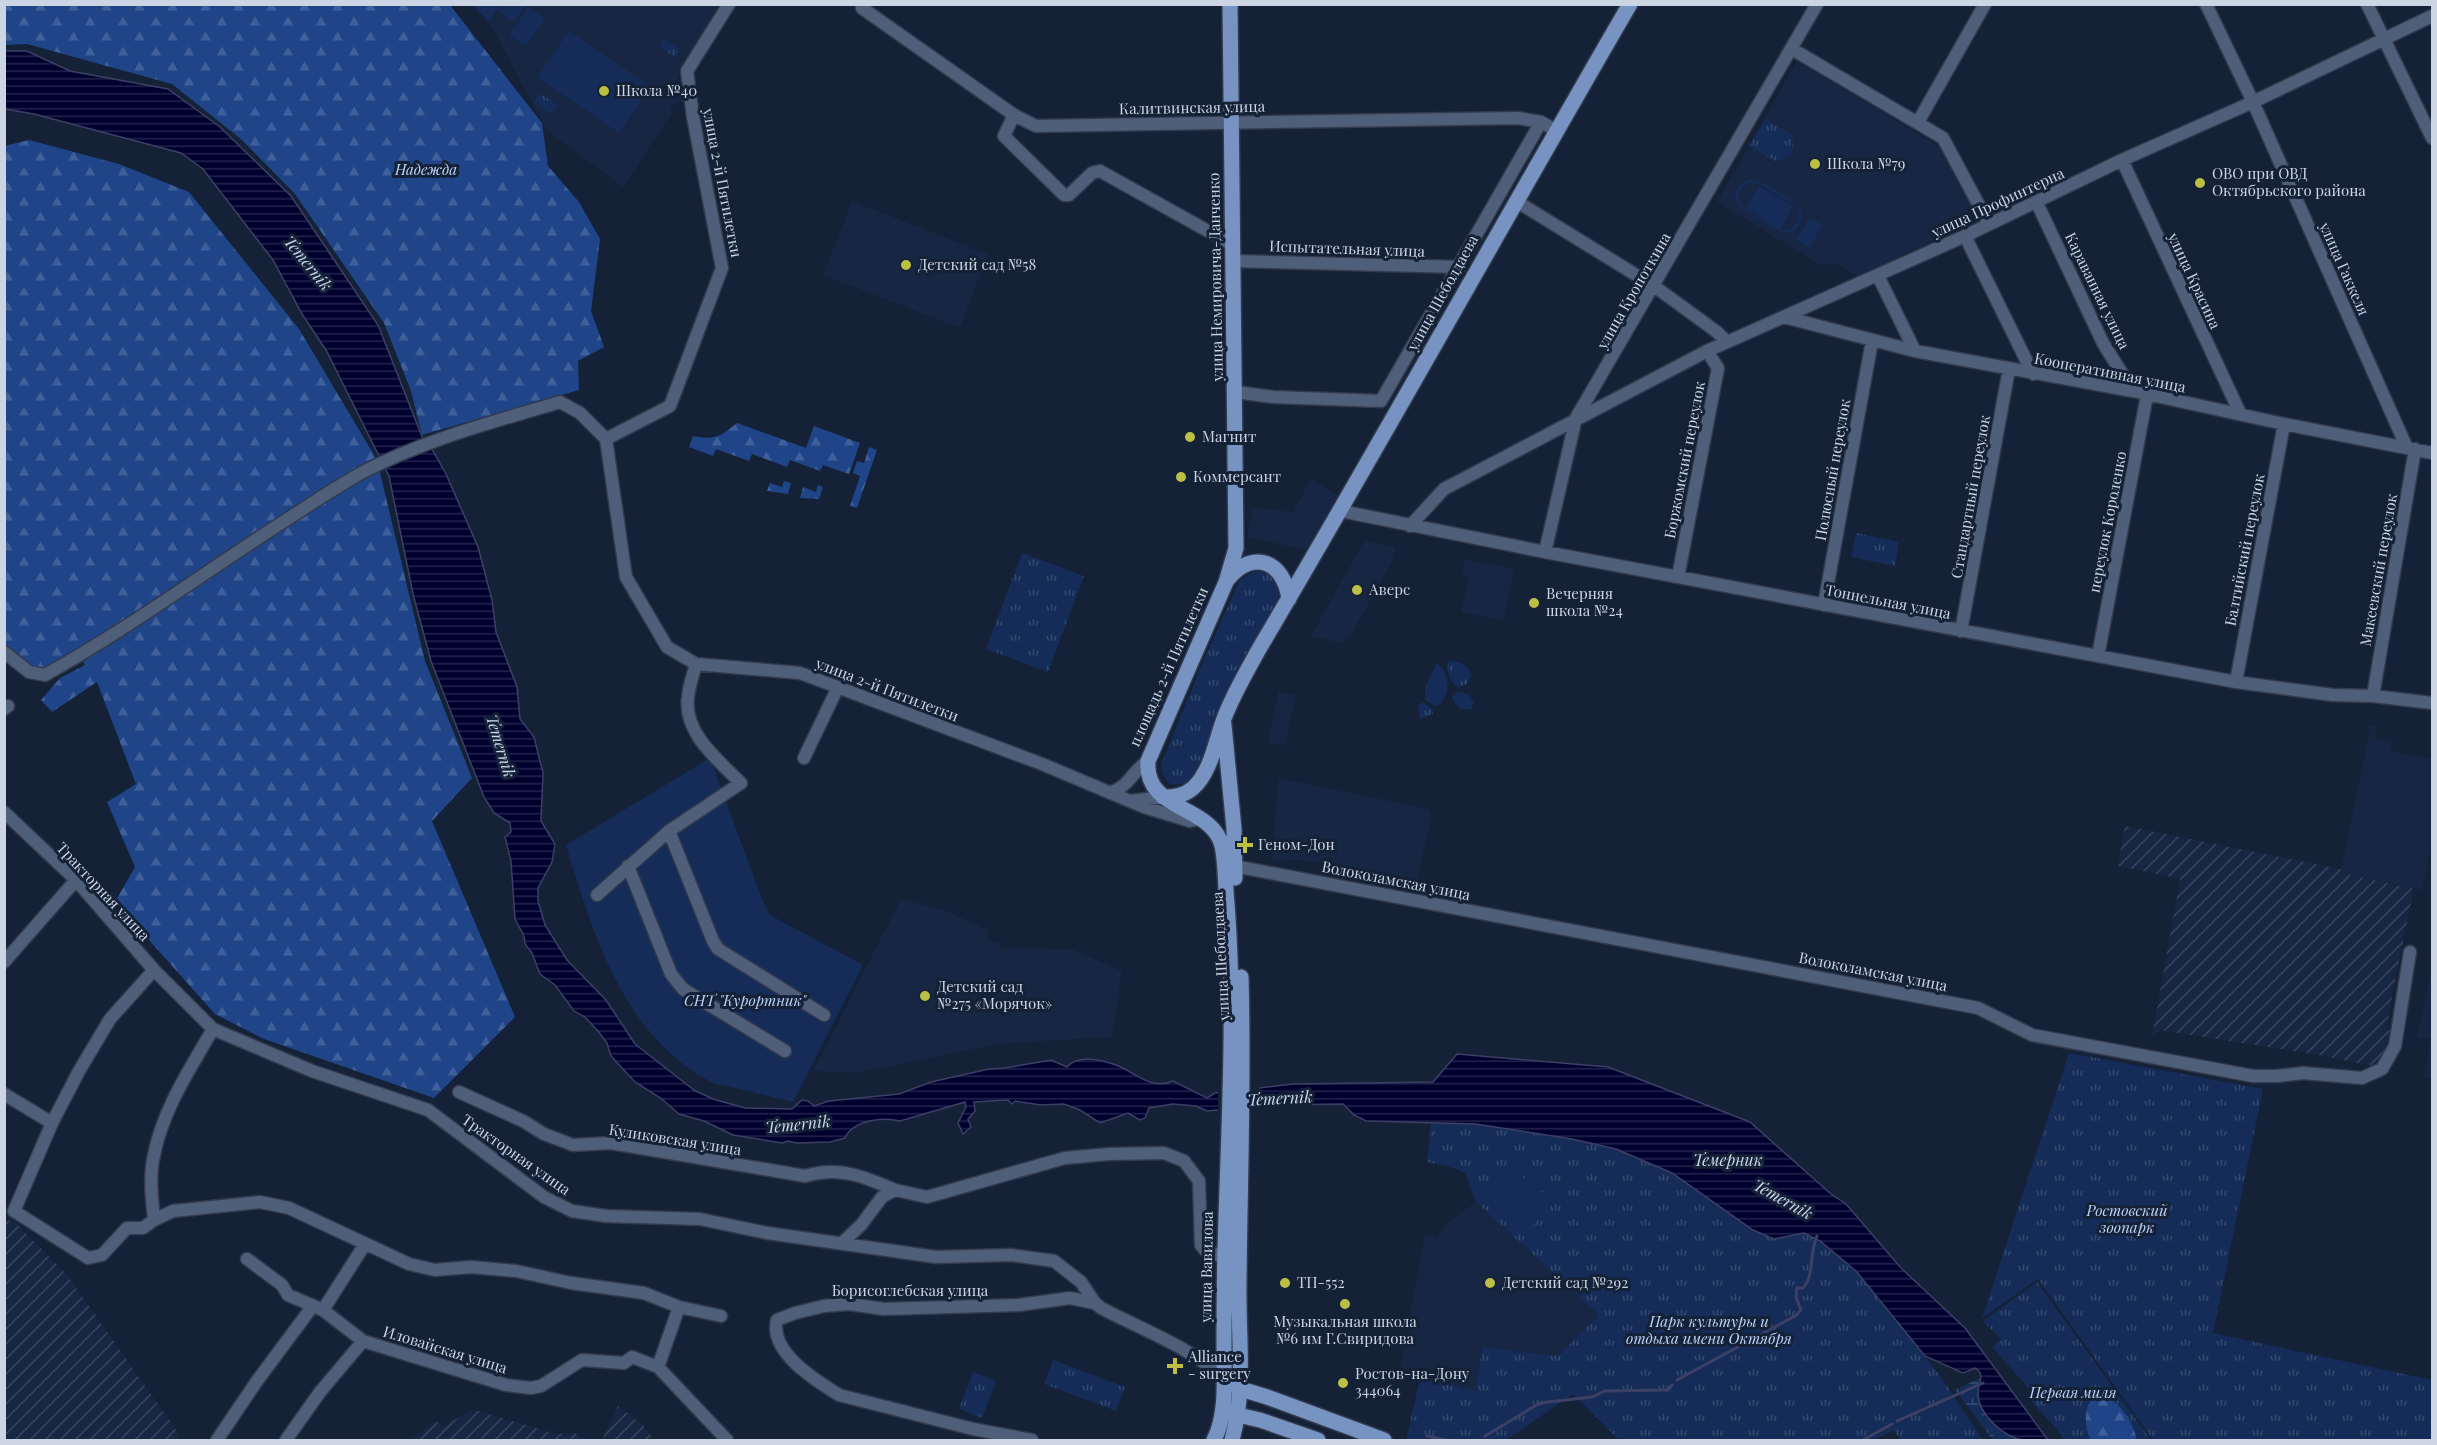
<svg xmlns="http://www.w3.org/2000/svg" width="2437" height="1445" viewBox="0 0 2437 1445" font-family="'Playfair Display',serif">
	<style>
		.built { fill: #172642 }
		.industrial { fill: url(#industrial-furrows) }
		.grass { fill: url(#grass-tufts) }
		.forest { fill: url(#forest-firs) }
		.wetland { fill: url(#wetland-marsh) }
		.garden { fill: #142c57; fill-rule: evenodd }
		.water { fill: url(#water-rules); stroke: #3d4065; stroke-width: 1.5 }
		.pier { fill: #142136 }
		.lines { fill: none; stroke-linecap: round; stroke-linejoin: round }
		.stream { stroke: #3d4065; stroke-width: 3 }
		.minor-casing { stroke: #323a4d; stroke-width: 15 }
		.major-casing { stroke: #323a4d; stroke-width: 18 }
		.minor { stroke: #505f79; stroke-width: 12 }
		.major { stroke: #7793c2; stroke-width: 15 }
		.poi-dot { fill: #bcbf44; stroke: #142136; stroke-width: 2 }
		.labels { text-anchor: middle; stroke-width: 6; stroke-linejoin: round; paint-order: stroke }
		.poi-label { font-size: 15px; fill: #ccd5e4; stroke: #142136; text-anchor: start }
		.street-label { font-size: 15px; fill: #ccd5e4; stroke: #142136 }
		.park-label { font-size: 15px; font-style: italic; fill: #bdd4fb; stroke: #142136 }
		.water-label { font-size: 16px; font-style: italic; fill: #ced9ed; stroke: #142136 }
	</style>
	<defs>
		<pattern id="industrial-furrows" width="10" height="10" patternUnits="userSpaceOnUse" patternTransform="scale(1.5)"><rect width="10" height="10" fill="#172642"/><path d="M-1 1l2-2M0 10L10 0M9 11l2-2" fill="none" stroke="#38455d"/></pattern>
		<pattern id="grass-tufts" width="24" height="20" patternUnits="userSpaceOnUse" patternTransform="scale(1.5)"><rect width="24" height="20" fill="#142c57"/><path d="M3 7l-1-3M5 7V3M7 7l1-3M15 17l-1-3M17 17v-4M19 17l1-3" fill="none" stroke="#354a6f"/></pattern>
		<pattern id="forest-firs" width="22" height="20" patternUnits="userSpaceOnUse" patternTransform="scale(1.5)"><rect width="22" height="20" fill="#1f4588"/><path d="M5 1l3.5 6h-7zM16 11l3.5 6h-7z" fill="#3e5f99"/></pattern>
		<pattern id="wetland-marsh" width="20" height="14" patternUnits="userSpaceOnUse" patternTransform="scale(1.5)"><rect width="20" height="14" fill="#142c57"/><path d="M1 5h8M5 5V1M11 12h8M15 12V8" fill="none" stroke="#354a6f"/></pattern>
		<pattern id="water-rules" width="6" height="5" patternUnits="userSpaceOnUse" patternTransform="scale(1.5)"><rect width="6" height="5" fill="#00002f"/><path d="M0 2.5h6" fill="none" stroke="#24244d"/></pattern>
	</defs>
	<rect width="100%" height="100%" fill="#142136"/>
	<path class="built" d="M501 5H720L680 68 678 80 684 102 670 106 672 113 623 187 547 131 489 22Z
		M1797 61 1940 147 1983 218 1857 276 1835 263 1822 266 1717 202Z
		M852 201 988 254 960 328 823 275Z
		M1311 479 1339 496 1306 550 1247 537 1253 507 1293 512Z
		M1364 541 1396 547 1392 562 1351 635 1340 643 1311 636Z
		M1465 559 1514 569 1504 621 1461 612 1469 576 1462 574Z
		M1278 692 1296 695 1285 745 1268 743Z
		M2367 724 2377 727 2375 739 2391 741V751L2432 759V845L2422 890 2344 873 2341 869 2370 729Z
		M1278 778 1429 809 1430 815H1432L1417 881 1301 860 1272 861Z
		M901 899 944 910 988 930V941L999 943V948L1072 949 1122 971 1112 1037 997 1044 858 1073 813 1071Z
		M2432 967V1078L2424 1077 2430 1039 2417 1037Z
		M1476 1202 1599 1315 1558 1356 1482 1347 1476 1392 1399 1372 1425 1234 1437 1237 1445 1224Z"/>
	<path class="industrial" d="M2125 826 2341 869 2344 873 2414 889 2392 995 2387 1029 2392 1032 2383 1068 2318 1055 2160 1030 2152 1036 2180 879 2118 866Z
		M5 1220 14 1221 67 1275 179 1434 177 1440H5Z
		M618 1406 644 1426 654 1440H602Z
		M472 1409 556 1434 575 1433 589 1440H409L436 1421 443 1427Z"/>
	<path class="grass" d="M664 39 679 49 675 57 659 46Z
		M540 93 558 105 551 114 533 102Z
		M1765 119 1792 135 1793 149 1789 156 1777 162 1749 146Z
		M1856 533 1899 542 1895 566 1851 557Z
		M1022 553 1084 576 1048 672 986 649Z
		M1260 571 1269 574 1279 587 1277 603 1235 675 1196 774 1184 784H1170L1163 775 1161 765 1204 659 1240 580 1253 572Z
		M1449 661C1461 662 1467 663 1471 675L1467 684 1459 687C1450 684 1445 669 1449 661Z
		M1458 692C1466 692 1471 695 1474 703L1471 709H1461L1453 701 1452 697Z
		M1423 702 1433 710V714L1420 719 1418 706Z
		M2069 1053 2263 1089 2213 1333 2432 1380V1440H2153L2038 1279 1982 1318Z
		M1431 1123 1476 1124 1520 1131 1572 1139 1616 1149 1672 1173 1753 1230 1774 1239 1804 1233 1816 1238 1856 1271 1941 1377 1983 1440H1900L1894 1430 1873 1440H1619L1573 1394 1506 1440H1406L1420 1379 1476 1391 1482 1347 1558 1356 1599 1315 1476 1202 1465 1173 1450 1167 1427 1162Z
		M2037 1282 2151 1440H2064L2057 1429 2030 1400 2035 1395 1992 1347 2001 1339 1983 1321Z
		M1053 1360 1125 1387 1116 1411 1044 1384Z
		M973 1372 996 1381 982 1418 959 1409Z"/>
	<path class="forest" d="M4 5H450L542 123 548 166 579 202 600 239 591 311 604 347 578 361 579 390 422 435 411 391 384 323 295 194 242 140 172 84 27 44 5 45Z
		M29 140 119 164 189 192 299 329 377 460 425 661 472 778 432 821 515 1017 434 1098 264 1039 215 1014 115 902 135 867 107 802 136 784 97 682 52 712 41 700 60 678 85 665 77 652 42 670 19 660 5 647 4 146Z
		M737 423 806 448 814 426 860 443 849 474 823 465 820 471 790 460 787 467 752 454 749 461 716 449 713 456 689 447 693 436C715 440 720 437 737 423Z
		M869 447 877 450 857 508 850 506 860 476 853 473 857 461 864 463Z
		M784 481 791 483 788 494 767 491 770 483 782 487Z
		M818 485 823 487 819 499 800 498 803 487 816 492Z
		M2103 1395C2122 1405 2132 1420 2137 1440H2091C2086 1432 2083 1411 2090 1402 2093 1399 2099 1397 2103 1395Z"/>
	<path class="wetland" d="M1982 1377 1979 1384 2014 1437 2024 1440H1993L1955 1390Z"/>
	<path class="garden" d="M503 4H525V5L514 22 498 11Z
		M472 5H501L489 22Z
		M528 7 545 18 526 46 509 35Z
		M569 31 651 87 619 133 537 77Z
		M1748 180C1762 178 1799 201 1802 214 1799 245 1775 229 1759 220 1744 211 1720 194 1748 180ZM1749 183H1757L1795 205 1799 215C1798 225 1791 232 1780 229L1793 206 1759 186 1746 208 1774 225C1760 219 1719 200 1749 183Z
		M1810 218 1823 225 1809 248 1796 240Z
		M1436 664 1440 665C1450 676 1450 692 1441 704L1435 706 1425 700V688Z
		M710 758 762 899 770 915 863 965 793 1102C774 1097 755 1093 735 1088 727 1086 717 1085 709 1081 623 1035 592 932 566 845Z
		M1513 1170 1553 1201 1534 1225 1495 1193Z
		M1747 1299 1764 1316 1738 1341 1721 1324Z"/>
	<path class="water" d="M4 51H27L70 71 168 89 220 127 291 196 378 325 423 439 433 451 446 474 478 547 492 600 496 632 517 687 520 719 534 737 543 773 541 821 555 844 552 862 538 888V901L545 925 567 960 606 1000 635 1044 694 1090 713 1099 745 1108 792 1109 802 1100 808 1101 814 1106 829 1101 899 1094 931 1082 989 1069 1005 1068 1051 1060 1067 1067C1077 1054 1102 1060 1116 1065 1135 1072 1151 1091 1173 1081L1207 1098 1215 1093 1293 1084 1433 1082 1457 1054 1608 1067 1750 1122 1831 1194 1846 1204 1901 1268 1965 1328 2048 1440C2040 1440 2032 1442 2024 1440 2004 1438 1978 1414 1978 1393 1978 1382 1986 1375 1975 1368L1963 1373 1925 1356 1856 1271 1820 1241 1804 1233 1774 1239 1753 1230 1672 1173 1616 1149 1572 1139 1476 1124 1366 1121 1354 1115 1343 1104 1270 1105 1207 1111 1196 1106 1173 1104 1149 1108 1145 1118 1140 1120 1128 1113 1100 1123 1080 1110 1064 1104 1041 1105 1015 1101 1012 1104 1008 1100 974 1102 975 1111 968 1119 971 1127 963 1134 958 1123 966 1107 965 1102 900 1121C882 1117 853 1120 845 1138L830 1142 797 1143 788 1141 782 1143 733 1135 704 1121 679 1114 662 1099 635 1082 611 1056 607 1043 598 1031 585 1017 574 1011 555 985 540 974 532 953 525 944 524 936 515 919 511 861 505 837 511 832 510 823 494 813 484 797 431 661 413 594 389 476 326 350 302 314 273 260 203 169 181 153 34 114 5 109Z"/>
	<path class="pier" d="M1259 1084 1258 1109 1218 1112V1089Z"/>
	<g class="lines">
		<path class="stream" d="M1677 1380 1795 1316 1801 1310 1796 1297 1797 1288H1803C1815 1275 1809 1252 1817 1236
			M1897 1421 1983 1383
			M1427 1436 1446 1440
			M1485 1436 1540 1403 1592 1397 1605 1391 1668 1390 1672 1385
			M1481 1440H1482
			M1863 1440 1892 1424"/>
		<defs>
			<path id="minor" d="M729 4 687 71 693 117 722 268 670 406 606 439 626 577 667 647 696 664 800 673 1042 764 1144 807 1190 821 1199 819
				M2206 4 2253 102 2407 448
				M2367 4 2432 138
				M862 8 1014 115 1036 126 1518 118 1541 122 1557 131
				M1792 49 1943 138 1989 224
				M1014 115 1004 136 1064 195H1069L1092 173 1100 171 1233 245
				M1918 122 1985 4
				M2122 160 2240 413
				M1516 201 1654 286 1717 332 1727 342
				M2037 203 2103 343 2133 391
				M1965 236 2033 374
				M1233 261 1460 267
				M1878 276 1915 351
				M1784 317 1915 351 2133 391 2284 424 2432 453
				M1236 392 1273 397 1381 401 1541 122
				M1341 511 1545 552 2236 682 2333 695 2373 696 2432 703
				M1410 526 1444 489 1707 351 1965 236 2122 160 2253 102 2432 16
				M1545 552 1576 418 1817 4
				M1678 577 1718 368 1707 351
				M1824 605 1872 341
				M1961 631 2009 369
				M4 652 29 672 45 675C128 629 205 572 286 520 311 504 336 487 363 472 424 440 493 422 560 402L580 413 606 439
				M2098 656 2147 395
				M2236 682 2284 424
				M2373 696 2415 449
				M4 709 8 706
				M804 758 838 687
				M1110 793C1131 785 1131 772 1148 761
				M1130 801 1163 797
				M4 812 76 880 154 970 213 1029 312 1071 428 1110 544 1197 572 1211 606 1216 700 1219 767 1233 936 1257 1011 1255 1054 1261 1081 1282 1095 1303 1101 1308C1143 1330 1190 1347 1225 1379
				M669 831 713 941 718 949 824 1015
				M628 866 671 974 683 989 785 1051
				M1234 866 1978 1008 2032 1035 2253 1076H2277L2303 1073 2362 1078 2382 1069 2395 1046 2410 952
				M597 895 669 831 741 783C718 760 683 733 688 697 689 686 693 675 696 664
				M4 962 76 880
				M154 970 110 1019 79 1071 52 1123 14 1211 88 1258 102 1255 127 1228H143L154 1220 173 1211 260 1202 289 1208 409 1264 435 1270 471 1267 516 1271 571 1283 644 1293 679 1307 721 1316
				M459 1092 523 1121 544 1134 573 1145 611 1143 805 1176C839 1166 863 1176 895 1190
				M4 1094 52 1123
				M154 1220C152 1199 149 1176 154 1155 163 1109 190 1069 213 1029
				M842 1243 861 1225 882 1197 895 1190 927 1197 1065 1158 1109 1154 1164 1153 1184 1161 1199 1181 1201 1245 1205 1250 1225 1258
				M247 1259 282 1285 288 1295 323 1310 363 1341
				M323 1310 365 1244
				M658 1367 679 1307
				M217 1440 257 1381 312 1307
				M286 1440 320 1392 363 1341 506 1385 531 1388 541 1386 582 1360 624 1363 632 1357 658 1367 727 1440
				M1032 1440 973 1429 839 1395C815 1380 769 1352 777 1320L795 1313 824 1306 849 1304 884 1309 1019 1305 1070 1298 1095 1303"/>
			<path id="major" d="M1228 579C1254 548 1284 562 1289 599
				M1224 725 1234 829 1235 878
				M1163 797C1174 797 1184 796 1193 788 1212 771 1216 738 1225 716 1234 693 1247 671 1259 649 1385 436 1505 219 1630 4
				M1232 1384 1241 1389 1267 1397 1384 1440
				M1229 1413 1260 1420 1318 1440
				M1214 1440C1227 1415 1224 1379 1224 1351 1224 1318 1224 1285 1225 1251 1228 1135 1236 1019 1227 903 1225 888 1226 852 1220 840 1205 805 1144 809 1148 761L1226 582 1236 548 1230 4
				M1232 1440C1246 1389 1238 1335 1239 1282 1240 1180 1244 1079 1241 977"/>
		</defs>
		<use href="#minor" class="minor-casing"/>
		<use href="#major" class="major-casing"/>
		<use href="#minor" class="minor"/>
		<use href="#major" class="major"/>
	</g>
	<g class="poi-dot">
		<circle cx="604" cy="91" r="6"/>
		<circle cx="1815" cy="164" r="6"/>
		<circle cx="2200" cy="183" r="6"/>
		<circle cx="906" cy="265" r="6"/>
		<circle cx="1190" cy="437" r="6"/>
		<circle cx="1181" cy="477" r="6"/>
		<circle cx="1357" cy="590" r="6"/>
		<circle cx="1534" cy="603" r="6"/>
		<path d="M1242 836h6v6h6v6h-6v6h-6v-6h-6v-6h6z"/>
		<circle cx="925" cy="996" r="6"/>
		<circle cx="1285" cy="1283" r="6"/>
		<circle cx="1490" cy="1283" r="6"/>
		<circle cx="1345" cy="1304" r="6"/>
		<path d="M1172 1357h6v6h6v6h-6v6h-6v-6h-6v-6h6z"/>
		<circle cx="1343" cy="1383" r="6"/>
	</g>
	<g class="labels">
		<g class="poi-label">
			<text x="616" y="96">Школа №40</text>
			<text x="1827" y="169">Школа №79</text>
			<text x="2212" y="179">ОВО при ОВД<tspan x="2212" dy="17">Октябрьского района</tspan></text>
			<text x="918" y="270">Детский сад №58</text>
			<text x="1202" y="442">Магнит</text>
			<text x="1193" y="482">Коммерсант</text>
			<text x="1369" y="595">Аверс</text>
			<text x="1546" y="599">Вечерняя<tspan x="1546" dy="17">школа №24</tspan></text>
			<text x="1258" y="850">Геном-Дон</text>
			<text x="937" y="992">Детский сад<tspan x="937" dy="17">№275 «Морячок»</tspan></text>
			<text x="1297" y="1288">ТП-552</text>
			<text x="1502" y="1288">Детский сад №292</text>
			<text x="1345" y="1327" text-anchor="middle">Музыкальная школа<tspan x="1345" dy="17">№6 им Г.Свиридова</tspan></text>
			<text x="1188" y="1362">Alliance<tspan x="1188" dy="17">- surgery</tspan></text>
			<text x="1355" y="1379">Ростов-на-Дону<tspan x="1355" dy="17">344064</tspan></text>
		</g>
		<g class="street-label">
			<text transform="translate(1192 108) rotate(-1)" y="5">Калитвинская улица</text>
			<text transform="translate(722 183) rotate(79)" y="5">улица 2-й Пятилетки</text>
			<text transform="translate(1998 203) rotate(-25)" y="5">улица Профинтерна</text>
			<text transform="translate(1347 249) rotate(2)" y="5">Испытательная улица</text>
			<text transform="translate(2344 269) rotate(66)" y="5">улица Гаккеля</text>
			<text transform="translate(1216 277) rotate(-91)" y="5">улица Немировича-Данченко</text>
			<text transform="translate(2194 281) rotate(65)" y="5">улица Красина</text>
			<text transform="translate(1634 291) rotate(-60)" y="5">улица Кропоткина</text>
			<text transform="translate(2097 291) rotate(64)" y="5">Караванная улица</text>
			<text transform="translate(1443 293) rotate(-61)" y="5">улица Шеболдаева</text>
			<text transform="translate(2110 373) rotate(11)" y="5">Кооперативная улица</text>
			<text transform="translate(1685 460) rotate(-79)" y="5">Боржомский переулок</text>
			<text transform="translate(1833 470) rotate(-80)" y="5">Полюсный переулок</text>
			<text transform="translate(1971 497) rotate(-80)" y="5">Стандартный переулок</text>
			<text transform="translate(2108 522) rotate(-79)" y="5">переулок Короленко</text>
			<text transform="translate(2245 550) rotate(-79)" y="5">Балтийский переулок</text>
			<text transform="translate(2379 570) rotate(-80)" y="5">Макеевский переулок</text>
			<text transform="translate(1888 602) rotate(11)" y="5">Тоннельная улица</text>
			<text transform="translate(1169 667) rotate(-66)" y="5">площадь 2-й Пятилетки</text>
			<text transform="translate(887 690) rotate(21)" y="5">улица 2-й Пятилетки</text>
			<text transform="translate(1396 881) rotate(11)" y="5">Волоколамская улица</text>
			<text transform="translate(103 892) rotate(47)" y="5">Тракторная улица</text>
			<text transform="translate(1221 956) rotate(-93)" y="5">улица Шеболдаева</text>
			<text transform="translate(1873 972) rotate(11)" y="5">Волоколамская улица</text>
			<text transform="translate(675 1140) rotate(9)" y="5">Куликовская улица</text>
			<text transform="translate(516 1155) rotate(35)" y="5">Тракторная улица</text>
			<text transform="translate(1207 1267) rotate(-89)" y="5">улица Вавилова</text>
			<text x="910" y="1296">Борисоглебская улица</text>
			<text transform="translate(445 1350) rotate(17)" y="5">Иловайская улица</text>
		</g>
		<g class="park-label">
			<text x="426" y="175">Надежда</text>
			<text x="745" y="1006">СНТ "Курортник"</text>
			<text x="2127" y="1216">Ростовский<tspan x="2127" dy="17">зоопарк</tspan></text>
			<text x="1709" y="1327">Парк культуры и<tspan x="1709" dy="17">отдыха имени Октября</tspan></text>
			<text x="2073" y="1398">Первая миля</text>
		</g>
		<g class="water-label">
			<text transform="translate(308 263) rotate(51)" y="6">Temernik</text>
			<text transform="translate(501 746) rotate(73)" y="6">Temernik</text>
			<text transform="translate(1280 1098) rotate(-3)" y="6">Temernik</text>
			<text transform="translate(798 1124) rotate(-6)" y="6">Temernik</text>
			<text x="1728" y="1166">Темерник</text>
			<text transform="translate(1783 1199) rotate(29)" y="6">Temernik</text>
		</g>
	</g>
	<rect width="2437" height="1445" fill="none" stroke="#ccd5e4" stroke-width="12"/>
</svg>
